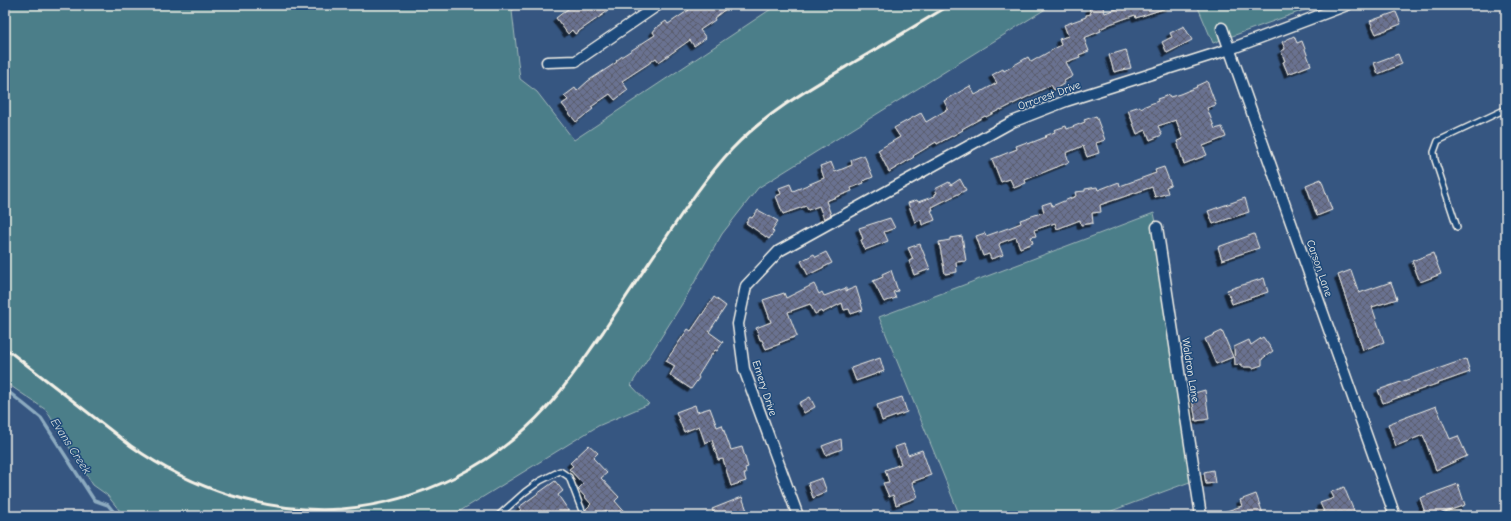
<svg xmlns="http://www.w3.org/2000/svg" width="1511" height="521" viewBox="0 0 1511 521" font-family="'Comic Neue',sans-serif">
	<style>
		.green { fill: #4c7e89; stroke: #a0b8b8 }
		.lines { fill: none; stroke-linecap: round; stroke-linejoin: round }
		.stream { stroke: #8caabf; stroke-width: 3.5 }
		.building { fill: url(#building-cross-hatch); stroke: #f4f1e8; filter: url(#shadow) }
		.service-casing { stroke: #f4f1e8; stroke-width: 8 }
		.minor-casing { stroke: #f4f1e8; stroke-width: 13 }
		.service { stroke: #1f4a7a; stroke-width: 5 }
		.minor { stroke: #1f4a7a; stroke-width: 10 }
		.rail { stroke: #f4f1e8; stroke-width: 3 }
		.labels { text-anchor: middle; stroke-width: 3; stroke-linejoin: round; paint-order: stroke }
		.street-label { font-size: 11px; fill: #f4f1e8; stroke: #1f4a7a }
		.water-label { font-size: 12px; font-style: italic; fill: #dadfde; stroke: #1f4a7a }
	</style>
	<defs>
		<pattern id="building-cross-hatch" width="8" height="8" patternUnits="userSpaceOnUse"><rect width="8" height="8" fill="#6b7291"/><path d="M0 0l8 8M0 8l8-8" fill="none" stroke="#5a5d6c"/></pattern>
		<filter id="shadow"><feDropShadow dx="-3.5" dy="3.5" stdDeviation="0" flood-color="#0009"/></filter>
	</defs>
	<rect width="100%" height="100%" fill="#365681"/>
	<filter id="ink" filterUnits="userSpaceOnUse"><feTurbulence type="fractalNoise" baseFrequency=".025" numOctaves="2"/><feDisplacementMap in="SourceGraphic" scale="8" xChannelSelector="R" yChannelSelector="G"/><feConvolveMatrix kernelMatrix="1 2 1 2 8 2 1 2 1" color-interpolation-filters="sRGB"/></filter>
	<g filter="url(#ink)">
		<path class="green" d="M5 5H519L512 11 520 79 537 92 574 140 777 5H1052L758 188 722 234 682 304 631 385 649 404 598 426 452 516H124L107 495 93 485 46 410 5 382Z
			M1197 5H1318L1213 43Z
			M1154 213 1157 227 1195 480 1098 516H960L879 317Z"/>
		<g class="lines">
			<path class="stream" d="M5 389 41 418 94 500 108 505 117 516"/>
		</g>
		<path class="building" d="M573 5H605L608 11 575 34 572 30 568 34 556 18Z
			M693 5H731L714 18 715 20 700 30 706 38 694 46 690 40 659 62 656 58 648 64 622 81 628 90 615 100 610 94 591 107 593 109 576 122 562 104 568 100 564 96 575 88 577 91 588 81 617 62 616 61 621 57 655 35 653 32 656 28 666 21 668 24 689 10 688 9Z
			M1097 5H1102L1105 13 1128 5H1169V7L1136 18 1135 15 1110 24 1100 29 1101 31 1084 38 1089 51 1079 55 1080 57 1066 62 1073 76 1064 81 1065 83 1054 90 1051 85 1001 110V109L986 117 985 116 962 129 963 130 937 144 936 142 913 156 914 157 889 172 878 150 900 137 894 128 921 113 926 122 948 109 944 101 970 86 975 95 997 83 992 75 1003 69 1004 71 1028 57 1031 62 1061 45 1059 39 1068 36 1064 25 1086 17V15L1091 14 1089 8Z
			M1396 12 1401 24 1376 34 1370 21Z
			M1184 26 1192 40 1167 53 1162 42 1172 37 1170 33Z
			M1294 36 1297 43 1302 41 1311 65 1288 74 1283 62 1285 61 1281 51 1285 49 1282 42Z
			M1126 50 1131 68 1114 72 1109 55Z
			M1398 54 1402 64 1378 74 1374 63Z
			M1207 81 1216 105 1207 108 1215 129 1222 127 1226 137 1203 146 1207 155 1184 164 1177 141 1183 139 1176 120 1158 126 1162 135 1150 140 1146 130 1137 134 1128 110 1140 106V108L1158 101 1157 99 1169 95 1170 97 1180 94 1197 87 1196 86Z
			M1096 116 1105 140 1096 143 1099 153 1087 157 1083 146 1066 153 1069 162 1025 180 1026 183 1014 188 1010 179 1001 182 992 159 1017 149 1016 146 1027 142 1028 144 1046 137 1045 136 1055 132 1054 130 1066 126 1067 129 1085 122 1084 120Z
			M864 155 873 177 863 181 864 183 851 188 852 191 826 201 831 215 824 219 819 206 808 210 806 206 783 214 776 196 781 194 779 188 790 184 793 191 824 178 820 166 831 162 835 172 852 165 851 160Z
			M1164 167 1171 185 1166 187 1168 193 1155 197 1152 187 1100 205 1101 212 1092 213 1093 223 1081 225 1080 220 1057 229 1055 223 1034 230 1036 236 1031 237 1033 243 1020 248 1016 237 1000 243 999 245 1003 255 991 259 989 254 983 256 976 236 985 233 986 236 1011 227 1021 223 1020 220 1044 212 1042 205 1051 202 1052 206 1076 196 1075 192 1085 191V189L1097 187 1098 190 1119 182 1120 186 1156 173 1155 170Z
			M960 179 966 190 932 207 933 210H931L935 220 922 225 921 220 915 222 908 203 917 200 918 202 935 196V194L937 193 935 189 949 182 951 185Z
			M1321 179 1332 210 1317 216 1306 185Z
			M1245 198 1249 212 1213 224 1208 211Z
			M758 210 778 221 772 230 774 232 769 239 746 223 750 217 752 218Z
			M890 218 895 228 884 232 888 241 865 250 861 240 863 239 859 228Z
			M1254 234 1259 248 1222 260 1218 247Z
			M962 236 966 261 956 262 957 272 945 274 939 242 950 240V238Z
			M920 244 930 269 914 275 909 261 913 259 908 248Z
			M826 252 832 263 808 275 801 261 814 254 816 257Z
			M1433 253 1441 274 1420 282 1412 261Z
			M891 270 898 291 893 292 896 298 884 302 873 281 883 277 882 274Z
			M1351 270 1359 293 1391 282 1397 299 1372 307 1384 342 1363 350 1338 275Z
			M1264 278 1268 292 1232 304 1227 290Z
			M814 284 819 294 822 292 824 296 846 288V291L856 287 863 310 851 314 849 309 844 310 842 303 822 313 821 311 815 314 810 304 788 312 797 336 779 343 780 344 766 349 762 340H760L756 328 771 322 763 300 784 293 786 298Z
			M714 297 726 306 709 332 723 342 717 351 715 350 708 360 698 376 699 378 691 389 670 375 675 366 666 361 688 329 691 331Z
			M1222 331 1233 357 1216 364 1205 339Z
			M1263 337 1273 351 1262 359V365L1253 368 1251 367H1241V364L1235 365 1234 347 1249 340 1251 345Z
			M880 358 884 371 856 381 851 368Z
			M1466 359 1470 372 1383 403 1378 390Z
			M1205 390 1209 419 1196 421 1191 394Z
			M810 397 815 407 804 413 799 403Z
			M902 397 907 412 882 421 877 405Z
			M695 405 697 412 710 408 717 427 722 425 731 450 742 447 748 467 745 468 746 474H744L746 481 731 486 723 459 718 460 712 440 705 443 699 426 684 432 676 412Z
			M1436 406 1450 439 1458 436 1467 456 1436 470 1423 435 1396 446 1388 424Z
			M841 439 842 449 826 455 822 446Z
			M904 444 908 455 922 450 931 475 912 482 918 497 896 505 893 495 889 497 883 483 889 482 885 470 901 464 895 447Z
			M589 445 598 453 593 458 607 473 601 478 619 497 615 501 628 516H612L606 510 599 516H591L586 511V509L591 504 578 489 583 484 569 469 573 466 570 463Z
			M1213 470 1215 483 1206 484 1204 472Z
			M822 478 827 492 813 498 808 483Z
			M555 481 563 491 558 495 569 511 562 516H512L521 510 519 507Z
			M1458 484 1465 505 1434 516H1426L1420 498Z
			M1344 487 1356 516H1326L1320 503 1334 498 1331 492Z
			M1256 494 1263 514 1258 516H1218L1217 514 1242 506 1240 500Z
			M742 497 749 516H715L712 509Z"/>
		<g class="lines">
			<defs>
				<path id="service" d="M1457 227 1435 160 1434 152 1438 141 1506 109
					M498 516 525 492 540 481 560 471 569 477 584 516"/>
				<path id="minor" d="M1222 28 1395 516
					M547 62 576 61 658 5
					M1157 227 1201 516
					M798 516 744 369 738 324 746 286 779 251 1012 122 1066 101 1230 49 1347 5"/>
			</defs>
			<use href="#service" class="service-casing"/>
			<use href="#minor" class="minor-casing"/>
			<use href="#service" class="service"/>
			<use href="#minor" class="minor"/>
			<path class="rail" d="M5 348 131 446C192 489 266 514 342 509 420 502 494 466 547 407 568 384 585 357 603 332 624 300 645 268 667 236 687 206 707 176 732 149 767 112 812 87 856 61 887 43 918 24 950 5"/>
		</g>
	</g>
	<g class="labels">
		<g class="street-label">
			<text transform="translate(1049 95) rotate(-20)" y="4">Orrcrest Drive</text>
			<text transform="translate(1320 268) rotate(71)" y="4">Carson Lane</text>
			<text transform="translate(1191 370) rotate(81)" y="4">Waldron Lane</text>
			<text transform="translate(765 388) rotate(72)" y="4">Emery Drive</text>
		</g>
		<g class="water-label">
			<text transform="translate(71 446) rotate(57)" y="4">Evans Creek</text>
		</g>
	</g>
	<rect width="1511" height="521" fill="none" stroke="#1f4a7a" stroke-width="20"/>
	<rect x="10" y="10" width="1491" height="501" fill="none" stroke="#f4f1e8" stroke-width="1.5" filter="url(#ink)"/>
</svg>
